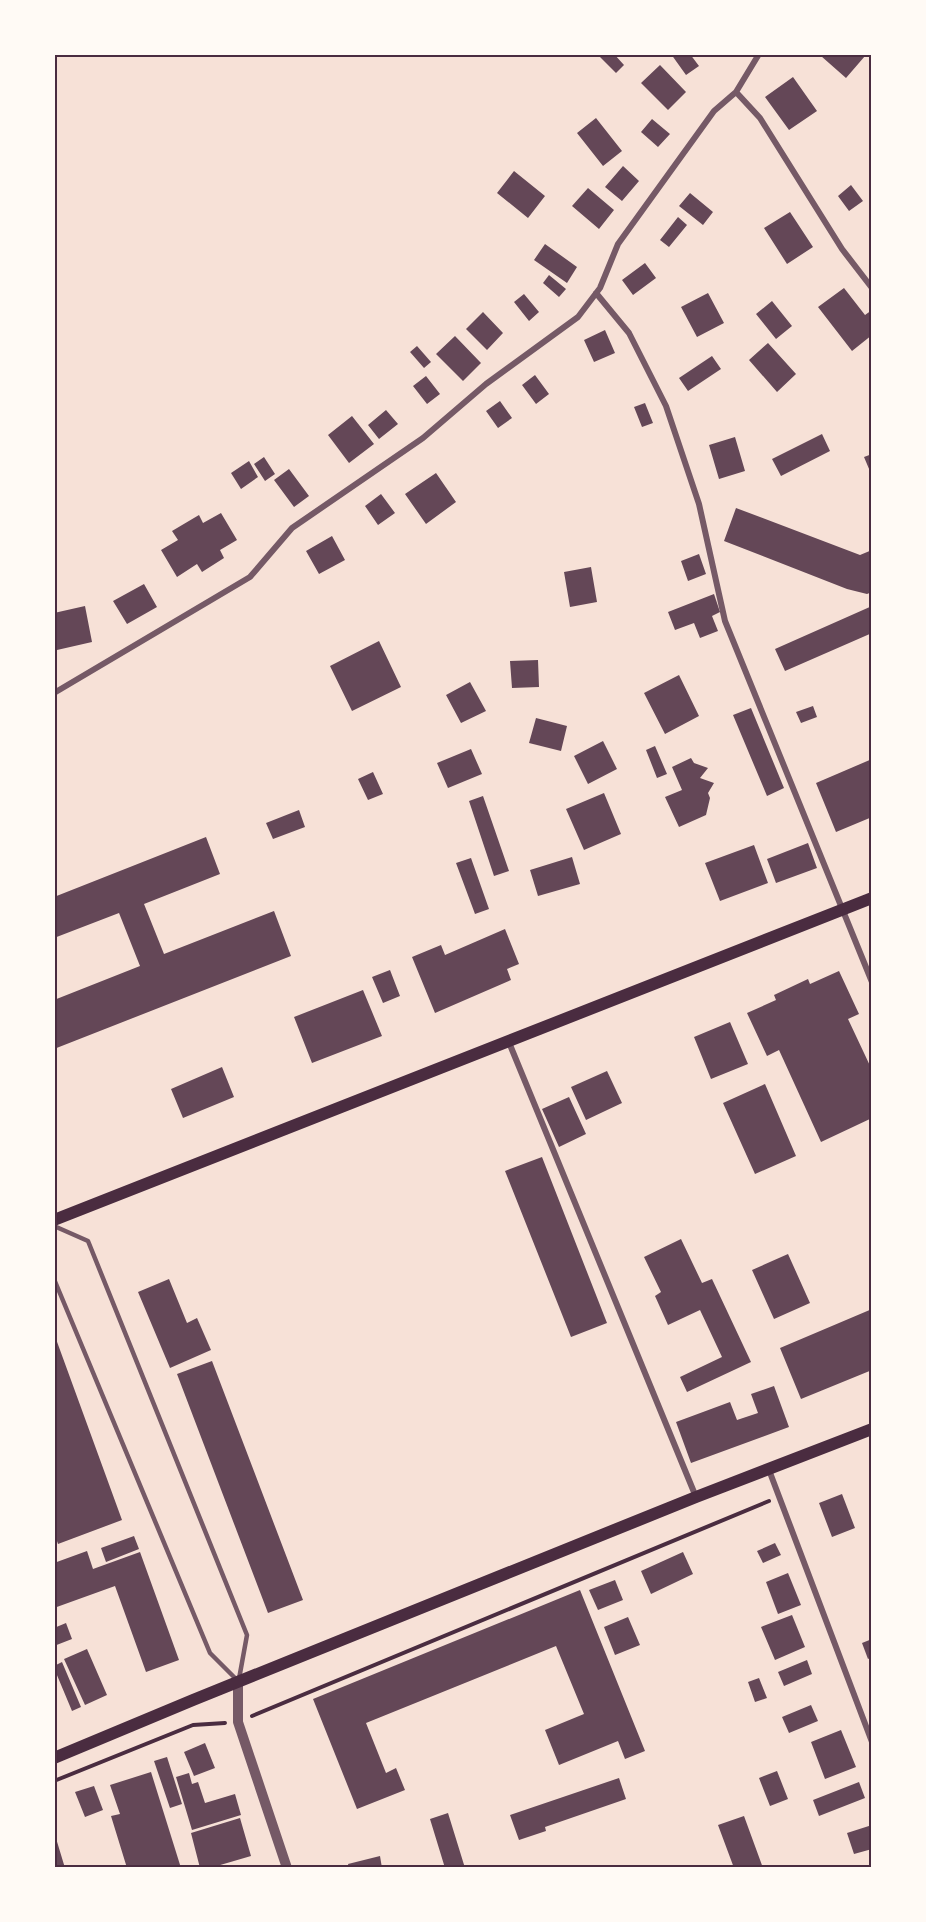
<svg xmlns="http://www.w3.org/2000/svg" width="926" height="1922" viewBox="0 0 926 1922" font-family="Montserrat,sans-serif">
	<style>
		.building { fill: #644757 }
		.lines { fill: none; stroke-linecap: round; stroke-linejoin: round }
		.path { stroke: #4a2c40; stroke-width: 4 }
		.service { stroke: #755966; stroke-width: 4.5 }
		.minor { stroke: #755966; stroke-width: 6 }
		.tertiary { stroke: #755966; stroke-width: 10 }
		.secondary { stroke: #4a2c40; stroke-width: 12 }
		.neatline { fill: none; stroke: #4a2c40; stroke-width: 2 }
	</style>
	<rect width="100%" height="100%" fill="#f7e1d7"/>
	<path class="building" d="M597 54H614L624 65 616 73Z
		M671 54H690L699 66 686 75Z
		M822 54H862L865 56 846 78 821 56Z
		M660 65 686 92 668 110 641 83Z
		M793 77 817 111 789 130 765 97Z
		M596 118 622 151 603 166 577 133Z
		M652 119 670 134 658 147 641 132Z
		M623 166 639 181 622 201 605 187Z
		M514 171 545 196 528 218 497 193Z
		M851 185 863 201 849 211 838 196Z
		M588 188 614 210 599 229 572 206Z
		M690 193 713 212 703 225 679 206Z
		M790 212 813 247 787 264 764 228Z
		M678 217 687 225 669 247 660 240Z
		M545 244 577 267 567 283 534 260Z
		M645 263 656 278 633 295 622 280Z
		M549 275 566 289 559 297 543 283Z
		M844 288 865 315 872 310V335L852 351 818 307Z
		M708 293 724 323 697 337 681 307Z
		M524 294 539 312 529 321 514 302Z
		M772 301 792 326 776 339 756 314Z
		M483 312 503 333 487 350 466 329Z
		M605 330 615 353 594 362 584 340Z
		M455 336 481 363 463 381 436 354Z
		M768 343 796 374 777 392 749 360Z
		M417 346 431 362 424 368 410 352Z
		M712 356 721 369 688 391 679 378Z
		M535 375 549 394 536 404 522 385Z
		M426 376 440 394 427 404 413 386Z
		M500 401 512 418 498 428 486 411Z
		M645 403 653 423 642 427 634 407Z
		M386 410 398 424 379 439 368 425Z
		M352 416 374 444 349 463 328 435Z
		M822 434 830 451 781 476 772 459Z
		M735 437 745 471 719 479 709 445Z
		M872 454V476L864 457Z
		M264 457 275 474 265 481 254 464Z
		M249 461 258 477 241 489 231 473Z
		M289 469 309 496 294 507 274 480Z
		M436 473 456 502 426 524 405 494Z
		M381 494 395 513 378 525 365 506Z
		M736 508 860 555 872 550V592L867 594 847 589 724 541Z
		M221 513 237 540 220 550 224 558 202 572 197 564 177 577 161 550 178 540 172 531 199 515 203 523Z
		M332 536 345 560 319 574 306 551Z
		M699 554 706 574 688 581 681 561Z
		M591 567 597 602 570 607 564 572Z
		M144 584 157 607 127 624 113 601Z
		M714 594 720 612 712 616 718 631 700 638 694 623 675 630 668 612Z
		M85 606 92 642 57 650 54 634V613Z
		M872 606V633L785 671 775 649Z
		M379 641 401 687 352 711 330 666Z
		M538 660 539 687 512 688 510 661Z
		M679 675 699 716 665 734 644 693Z
		M470 682 486 711 461 723 446 695Z
		M813 706 817 717 801 723 796 712Z
		M751 708 784 788 767 796 733 715Z
		M536 718 567 726 561 751 529 743Z
		M603 741 617 769 588 784 574 756Z
		M655 746 667 774 657 778 646 750Z
		M471 749 482 774 448 788 437 763Z
		M691 758 694 763 708 768 700 778 714 783 708 793 710 798 706 815 679 827 665 797 682 790 672 767Z
		M872 759V817L836 832 816 783Z
		M373 772 383 794 368 800 358 779Z
		M604 793 621 834 584 850 566 809Z
		M483 796 509 871 494 876 469 801Z
		M299 810 305 827 273 839 266 823Z
		M206 837 220 874 144 904 164 954 274 911 291 956 54 1049V1000L140 966 119 913 54 938V897Z
		M808 843 817 868 776 883 767 859Z
		M754 845 768 883 720 901 705 863Z
		M572 857 580 884 538 896 530 870Z
		M471 858 489 909 475 914 456 863Z
		M505 929 519 964 507 969 511 980 435 1013 412 957 441 945 445 955Z
		M390 970 400 996 383 1003 372 977Z
		M839 971 859 1014 848 1019 872 1070V1118L821 1142 779 1050 767 1056 747 1013 776 1000 774 995 808 979 810 984Z
		M363 990 382 1036 312 1063 294 1017Z
		M730 1022 748 1064 711 1079 694 1037Z
		M222 1067 234 1097 183 1118 171 1089Z
		M607 1071 622 1103 586 1120 571 1087Z
		M765 1084 796 1156 755 1174 723 1103Z
		M569 1097 586 1134 559 1147 542 1109Z
		M542 1157 607 1323 571 1337 505 1171Z
		M681 1239 702 1283 712 1279 751 1362 687 1392 680 1377 722 1357 700 1310 668 1325 655 1296 661 1292 644 1257Z
		M788 1254 810 1303 774 1319 752 1270Z
		M169 1279 187 1323 197 1318 211 1350 170 1368 138 1292Z
		M872 1309V1370L801 1399 780 1348Z
		M56 1339 122 1520 58 1544 54 1532V1340Z
		M212 1361 303 1600 268 1613 177 1374Z
		M774 1386 789 1427 691 1463 676 1422 730 1402 737 1420 758 1413 751 1394Z
		M842 1494 855 1528 832 1537 819 1503Z
		M134 1536 139 1549 106 1562 101 1548Z
		M775 1543 781 1555 763 1563 757 1551Z
		M87 1551 93 1569 140 1552 179 1660 146 1672 115 1586 54 1608V1563Z
		M683 1552 693 1574 651 1594 641 1571Z
		M788 1573 801 1605 778 1614 766 1582Z
		M615 1580 623 1600 598 1610 589 1590Z
		M580 1590 645 1751 625 1759 618 1741 559 1765 545 1730 584 1714 556 1646 366 1723 386 1773 396 1768 405 1790 357 1809 313 1699Z
		M792 1615 805 1647 775 1660 761 1627Z
		M628 1617 640 1645 615 1655 604 1627Z
		M66 1623 72 1639 54 1646V1628Z
		M872 1639V1657L868 1659 862 1643Z
		M87 1649 107 1695 85 1705 64 1659Z
		M807 1660 812 1674 784 1686 778 1672Z
		M62 1662 81 1707 72 1711 54 1668V1666Z
		M759 1678 767 1698 755 1702 748 1682Z
		M811 1705 818 1721 789 1733 782 1717Z
		M841 1730 856 1767 825 1779 811 1742Z
		M205 1743 215 1768 194 1776 184 1752Z
		M167 1757 182 1804 170 1808 154 1761Z
		M777 1771 788 1799 770 1806 759 1778Z
		M151 1772 181 1868H127L111 1816 120 1814 110 1785Z
		M189 1773 192 1784 198 1782 205 1803 235 1794 241 1815 192 1830 176 1777Z
		M619 1778 626 1799 545 1827 546 1831 519 1840 510 1815Z
		M859 1782 865 1798 819 1816 813 1800Z
		M94 1786 103 1810 85 1817 75 1792Z
		M448 1813 465 1868H445L430 1819Z
		M744 1816 763 1868H734L718 1825Z
		M240 1818 251 1856 210 1868H200L191 1833Z
		M872 1825V1849L854 1854 847 1833Z
		M55 1835 65 1868H54Z
		M380 1856 382 1868H349L348 1864Z"/>
	<g class="lines">
		<path class="path" d="M252 1716 769 1501
			M54 1781 193 1725 225 1723"/>
		<path class="service" d="M54 1226 88 1241 247 1635 239 1679
			M54 1279 210 1653 237 1680"/>
		<path class="minor" d="M736 92 760 118 842 249 872 288
			M596 293 629 333 666 406 699 504 725 621 872 982
			M54 693 250 577 292 528 423 438 486 384 578 317 600 288 618 244 714 111 736 92 759 54
			M508 1040 696 1497
			M769 1470 872 1742"/>
		<path class="tertiary" d="M238 1681V1722L287 1868"/>
		<path class="secondary" d="M54 1220 872 898
			M54 1758 193 1700 696 1497 872 1429"/>
	</g>
	<rect width="926" height="1922" fill="none" stroke="#fffaf5" stroke-width="111"/>
	<rect x="56" y="56" width="814" height="1810" class="neatline"/>
</svg>
